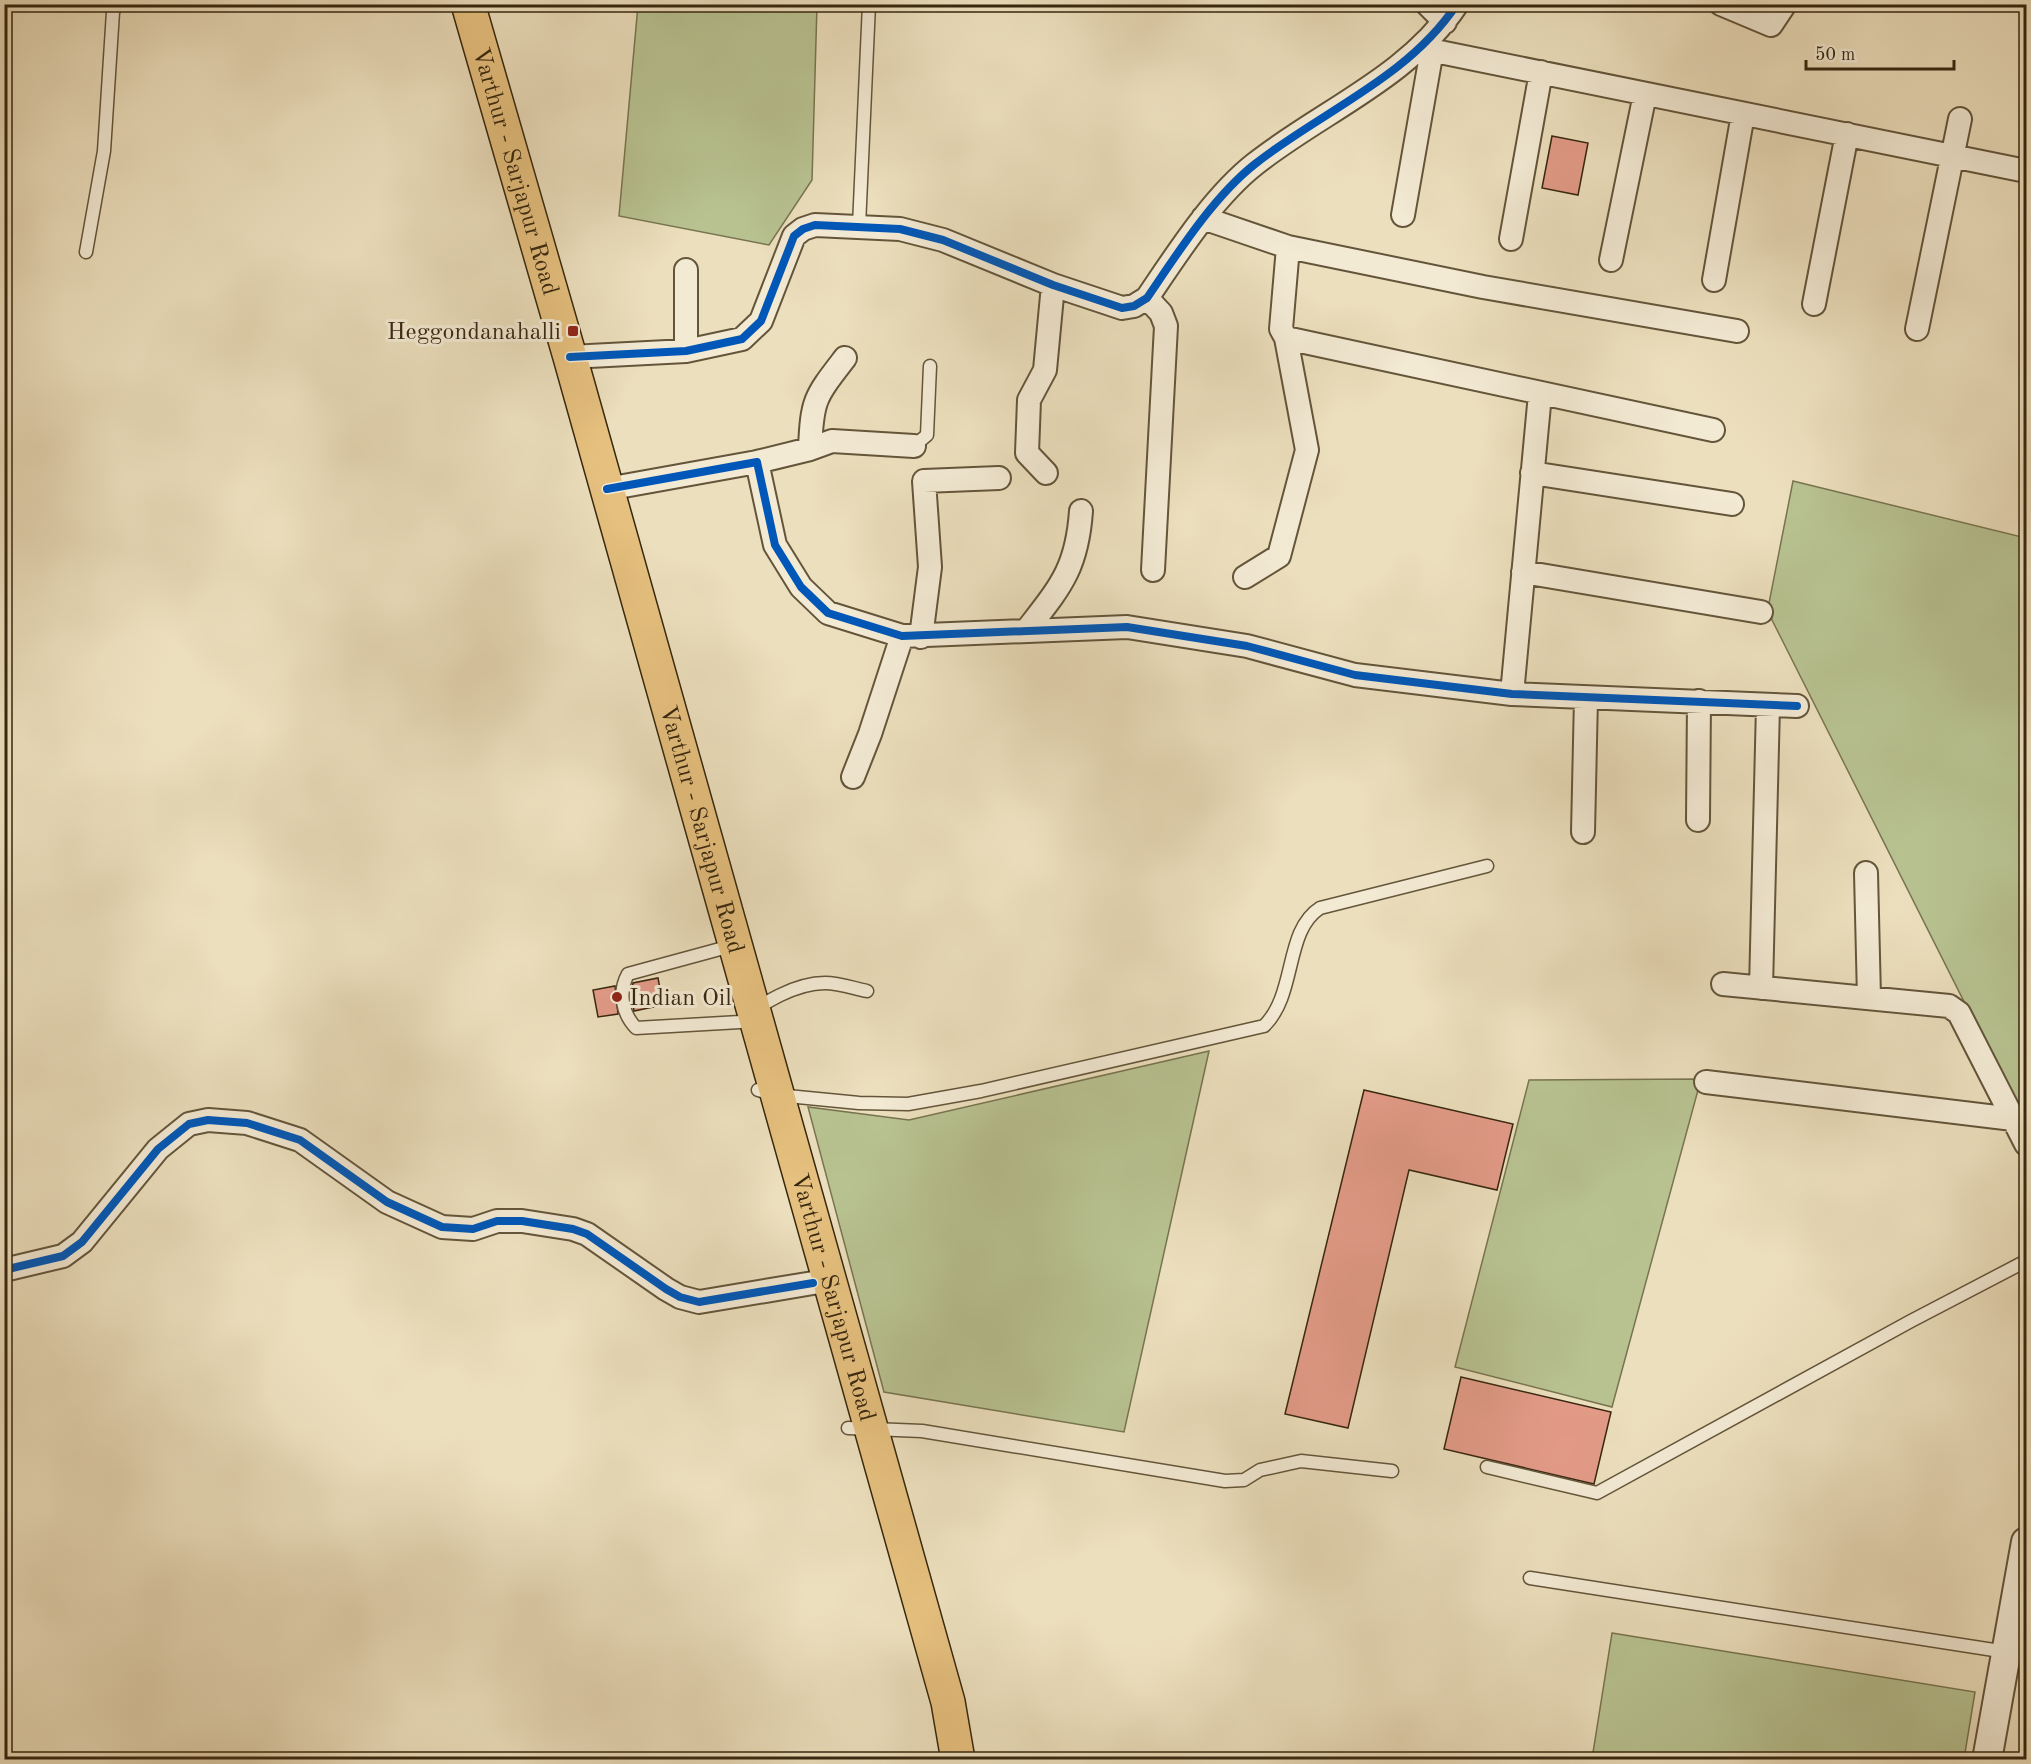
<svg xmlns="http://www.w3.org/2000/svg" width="2031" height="1764" viewBox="0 0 2031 1764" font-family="'Old Standard TT',serif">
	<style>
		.green { fill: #b8c291; stroke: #787450; stroke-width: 1.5 }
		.building { fill: #e39b88; stroke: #37270f; stroke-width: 1.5 }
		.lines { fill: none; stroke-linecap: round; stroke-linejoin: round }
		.service-casing { stroke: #64553a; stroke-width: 15 }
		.minor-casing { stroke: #64553a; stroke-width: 26 }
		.tertiary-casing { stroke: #64553a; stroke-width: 32 }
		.primary-casing { stroke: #37270f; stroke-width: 36 }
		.service { stroke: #f3ead4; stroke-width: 12 }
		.minor { stroke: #f3ead4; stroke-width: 22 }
		.tertiary { stroke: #f3ead4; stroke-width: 28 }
		.primary { stroke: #e6c07e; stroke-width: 33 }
		.cycleway-casing { stroke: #f3ead4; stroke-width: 11 }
		.cycleway { stroke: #0057b8; stroke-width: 8 }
		.poi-dot { fill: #8f2418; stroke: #f3ead4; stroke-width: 2 }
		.labels { text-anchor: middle; stroke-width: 6; stroke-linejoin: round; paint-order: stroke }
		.street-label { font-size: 24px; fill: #37270f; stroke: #f3ead4 }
		.poi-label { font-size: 24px; fill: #37270f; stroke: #f3ead4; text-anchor: end }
	</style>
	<rect width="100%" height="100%" fill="#ecdfbd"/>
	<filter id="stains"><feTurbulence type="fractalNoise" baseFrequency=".00333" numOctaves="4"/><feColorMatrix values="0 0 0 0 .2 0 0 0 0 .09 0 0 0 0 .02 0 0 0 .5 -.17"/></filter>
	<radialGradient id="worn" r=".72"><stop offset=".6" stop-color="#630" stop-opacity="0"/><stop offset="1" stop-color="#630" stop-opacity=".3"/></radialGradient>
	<path class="green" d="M638 5H817L812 180 769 245 619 216Z
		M1793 481 2026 538V1121L2014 1101 1772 620 1769 603Z
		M1209 1051 1124 1432 884 1392 808 1107 909 1120Z
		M1701 1079 1612 1407 1455 1367 1529 1080Z
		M1612 1633 1975 1692 1964 1759H1592Z"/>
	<path class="building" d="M1552 136 1588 143 1578 195 1542 188Z
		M658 978 663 1005 634 1011 631 995 633 983Z
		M615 986 618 1014 598 1017 593 990Z
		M1364 1090 1513 1124 1497 1190 1409 1170 1348 1428 1285 1414Z
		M1461 1377 1611 1412 1594 1484 1444 1449Z"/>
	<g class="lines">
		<defs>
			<path id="service" d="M859 226 869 4
				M86 252 104 151 113 12 117 4
				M914 446 927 435 930 366
				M720 949 628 974C618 992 622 1013 636 1028L740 1022C761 1003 796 983 825 983 838 983 853 988 867 991
				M758 1090 777 1095 859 1103 908 1104 981 1091 1264 1026C1297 994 1284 931 1320 908L1487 866
				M848 1428 922 1431 1225 1481 1244 1480 1260 1470 1301 1461 1392 1471
				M1487 1467 1597 1493 1911 1321 2026 1261
				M1530 1578 2026 1655"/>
			<path id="minor" d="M1427 4 1445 22
				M1721 4 1771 25 1785 4
				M1420 48 2026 171
				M1403 215 1432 50
				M1203 218 1288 247 1483 287 1737 331
				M1511 239 1541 72
				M1288 247 1281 329 1286 338 1713 430
				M1611 260 1645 94
				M686 270V351
				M1714 280 1743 114
				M1147 298 1161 313 1166 326 1153 570
				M1814 304 1847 134
				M1917 329 1960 119
				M570 357 686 351 742 339 761 321 794 236 803 229 815 225 900 229 943 240 1053 285 1122 308 1134 306 1147 298C1177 254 1213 197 1255 164 1322 111 1408 78 1457 4
				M810 449C812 399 815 397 845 358
				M757 462 810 449 832 441 914 446
				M1046 473 1027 453 1029 400 1045 370 1053 285
				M1532 473 1732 504
				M607 489 757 462 775 545 801 587 828 613 902 636 1127 627 1247 646 1355 675 1512 694 1797 706
				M1523 572 1761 612
				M1245 577 1279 556 1307 450 1286 338
				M1026 631C1060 587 1077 569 1081 511
				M921 637 930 567 924 481 999 478
				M1512 694 1540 394
				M853 777 870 734 902 636
				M1698 820 1699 701
				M1583 832 1586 698
				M1866 873 1869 998
				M1723 984 1949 1006 1959 1013 2026 1144
				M1761 988 1768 706
				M1706 1082 2013 1119
				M4 1270 63 1256 82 1242 158 1149 189 1124 208 1120 247 1123 300 1140 387 1202 442 1227 473 1229 497 1221H522L573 1229 587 1234 666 1289 680 1297 699 1302 813 1283"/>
			<path id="tertiary" d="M1987 1760 2026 1542"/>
			<g id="primary">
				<path id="s1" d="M468 4 570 357 948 1702 958 1760"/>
			</g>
		</defs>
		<use href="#service" class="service-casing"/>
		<use href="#minor" class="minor-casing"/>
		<use href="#tertiary" class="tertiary-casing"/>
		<use href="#primary" class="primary-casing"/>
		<use href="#service" class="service"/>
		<use href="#minor" class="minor"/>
		<use href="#tertiary" class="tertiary"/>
		<use href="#primary" class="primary"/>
		<defs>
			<path id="cycleway" d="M570 357 686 351 742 339 761 321 794 236 803 229 815 225 900 229 943 240 1053 285 1122 308 1134 306 1147 298C1177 254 1213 197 1255 164 1322 111 1408 78 1457 4
				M607 489 757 462 775 545 801 587 828 613 902 636 1127 627 1247 646 1355 675 1512 694 1797 706
				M4 1270 63 1256 82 1242 158 1149 189 1124 208 1120 247 1123 300 1140 387 1202 442 1227 473 1229 497 1221H522L573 1229 587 1234 666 1289 680 1297 699 1302 813 1283"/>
		</defs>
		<use href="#cycleway" class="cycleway-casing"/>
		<use href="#cycleway" class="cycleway"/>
	</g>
	<g class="poi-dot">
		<rect x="567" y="325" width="12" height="12" rx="3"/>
		<circle cx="617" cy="997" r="6"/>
	</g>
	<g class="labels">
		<g class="street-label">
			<text dy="8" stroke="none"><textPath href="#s1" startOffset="174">Varthur - Sarjapur Road</textPath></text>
			<text dy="8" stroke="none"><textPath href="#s1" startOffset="858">Varthur - Sarjapur Road</textPath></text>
			<text dy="8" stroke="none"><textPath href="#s1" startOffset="1344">Varthur - Sarjapur Road</textPath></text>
		</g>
		<g class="poi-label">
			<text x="561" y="339">Heggondanahalli</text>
			<text x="629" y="1005" text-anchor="start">Indian Oil</text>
		</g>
	</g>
	<rect width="2031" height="1764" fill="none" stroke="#ecdfbd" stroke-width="24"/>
	<rect x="6" y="6" width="2019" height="1752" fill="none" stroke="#37270f" stroke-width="3"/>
	<rect x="12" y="12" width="2007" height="1740" fill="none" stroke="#37270f" stroke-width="1.5"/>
	<path d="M1806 60v9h148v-9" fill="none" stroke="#37270f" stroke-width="3"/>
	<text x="1815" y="60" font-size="18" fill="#37270f" stroke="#f3ead4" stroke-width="4.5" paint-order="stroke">50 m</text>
	<rect width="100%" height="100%" filter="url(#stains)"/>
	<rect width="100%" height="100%" fill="url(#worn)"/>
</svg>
